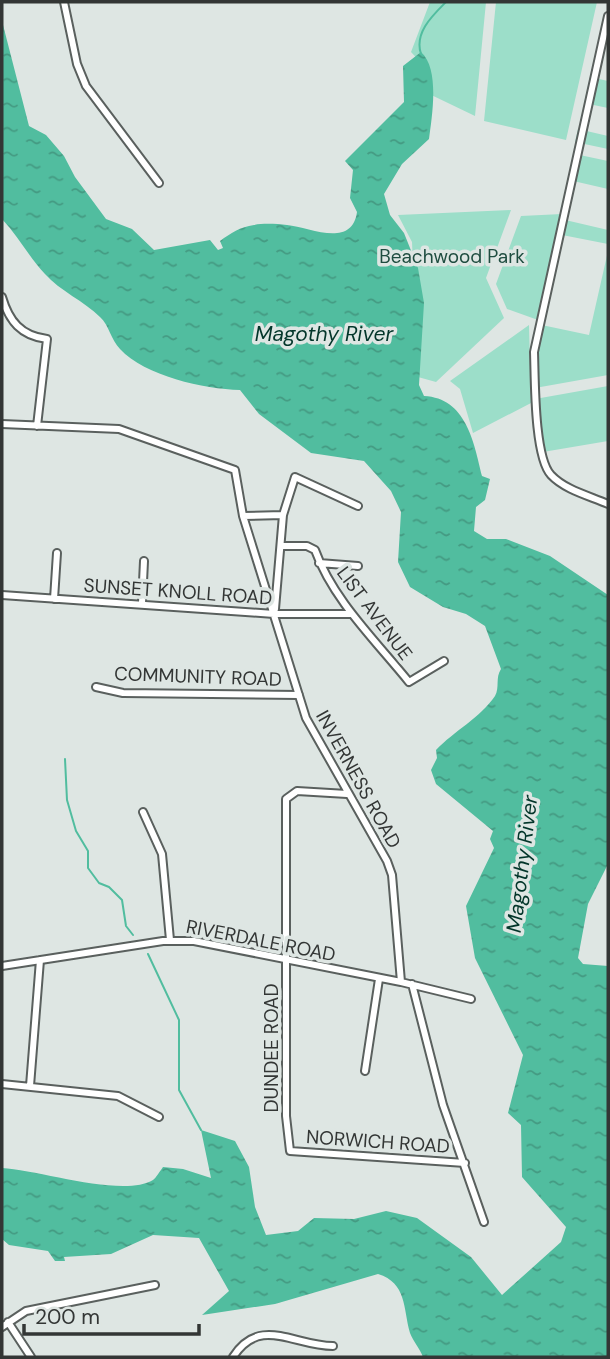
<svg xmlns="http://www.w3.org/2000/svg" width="610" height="1359" viewBox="0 0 610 1359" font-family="'DM Sans',sans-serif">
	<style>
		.park { fill: #9cdec9 }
		.water { fill: url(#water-ripples) }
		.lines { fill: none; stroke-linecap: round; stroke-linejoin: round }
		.stream { stroke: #51bd9f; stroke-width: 2 }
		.minor-casing { stroke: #5a605e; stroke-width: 10 }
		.minor { stroke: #fff; stroke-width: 6 }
		.labels { text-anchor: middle; stroke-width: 7; stroke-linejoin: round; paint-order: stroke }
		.park-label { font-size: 19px; fill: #1f4d40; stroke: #dee6e3 }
		.street-label { font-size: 19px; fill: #333635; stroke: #dee6e3 }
		.water-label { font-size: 21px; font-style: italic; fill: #03362a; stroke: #dee6e3 }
	</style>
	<defs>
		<pattern id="water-ripples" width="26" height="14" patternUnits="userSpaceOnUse" patternTransform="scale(1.75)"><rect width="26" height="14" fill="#51bd9f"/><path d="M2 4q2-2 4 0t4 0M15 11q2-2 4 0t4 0" fill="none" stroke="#449a82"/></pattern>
	</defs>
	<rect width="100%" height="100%" fill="#dee6e3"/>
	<path class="park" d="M430 2H486L475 116 423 91 429 71 411 52Z
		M496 2H597L566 140 484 121Z
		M590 77 608 81V108L584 103Z
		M578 129 608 136V149L575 142Z
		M575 154 608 161V189L569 180Z
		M511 210 486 278 504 318 436 382 418 377 412 242 398 215Z
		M562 214 561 219 608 230V244L557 234 538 320 507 309 496 284 521 216Z
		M608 251V375L535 388 534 337 537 324 589 335Z
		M529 325 531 403 473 433 460 389 450 381Z
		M608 386V441L537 453 535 399Z"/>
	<path class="water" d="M2 21 29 126 46 135 64 156 75 177 106 219 132 229 154 250 210 240 218 250 223 248 220 241C231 233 240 227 254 225 264 223 277 224 287 225 309 227 352 249 357 212L350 198 353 170 345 161 404 102 403 66 421 52C440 69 432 116 429 139L402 164 384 194 390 215 404 233 418 268 424 303 419 385 424 396C466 398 474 442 482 476L490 479 485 500 476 507 474 531 487 539H506L550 556 608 595V864L588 904 578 958 583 964 608 966V1357H423C420 1349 413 1341 410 1333 403 1308 407 1283 378 1274L275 1304 202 1315 229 1291 199 1238 153 1235 111 1254 64 1257 65 1261H55L48 1251 9 1245 2 1239V1168C39 1170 123 1198 153 1180 156 1178 160 1171 163 1167L183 1169 211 1178 201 1130 235 1141 249 1167 255 1207 266 1235 298 1231 314 1218 354 1219 386 1211 417 1218 471 1257 502 1295 561 1242 566 1227 522 1177 521 1125 508 1113 523 1055 475 958 466 906 494 848 490 839 493 831 436 784 431 770 437 758 436 750C454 731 480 718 495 696 500 687 495 678 501 669L485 626 466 614 443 607 410 587 398 562 401 512 391 491 364 461 311 453 259 414 240 390C204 389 145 376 120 349 111 340 109 325 100 317 84 301 60 291 45 274 29 257 18 236 2 219Z"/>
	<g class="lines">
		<path class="stream" d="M421 54C414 33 432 16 446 2
			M65 759 67 800 76 831 88 851V868L99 883 109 887 122 900 126 926 133 935
			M148 954 179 1020V1090L201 1130"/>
		<defs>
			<path id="minor" d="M64 2 77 64 86 86 159 183
				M608 16 534 352C535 378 534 457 551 475 565 490 590 496 608 504
				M2 297C9 321 21 336 47 339L37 426
				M2 424 119 429 235 470 243 516 283 515
				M243 516 306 718 387 861 392 875 401 982
				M282 546H307L315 550C333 600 376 641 409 682L444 661
				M319 563 358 566
				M2 595 274 614H352
				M54 599 57 553
				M142 603 144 561
				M275 609 283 515 295 477 358 506
				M96 687 123 693 299 695
				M347 794 297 791 286 799V1116L290 1151 465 1163
				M143 812 162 854 170 940
				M2 966 163 941H194L401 982 471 999
				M412 984 443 1105 484 1222
				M365 1071 379 979
				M2 1084 118 1096 159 1117
				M30 1086 40 960
				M8 1322 31 1357
				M2 1327 26 1311 155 1285
				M233 1357C260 1315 294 1346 333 1346"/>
		</defs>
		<use href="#minor" class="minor-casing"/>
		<use href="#minor" class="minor"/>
	</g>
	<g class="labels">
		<g class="park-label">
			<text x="452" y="263">Beachwood Park</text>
		</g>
		<g class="street-label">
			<text transform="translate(178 591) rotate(4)" y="7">SUNSET KNOLL ROAD</text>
			<text transform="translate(375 613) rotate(53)" y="7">LIST AVENUE</text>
			<text transform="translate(198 676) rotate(2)" y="7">COMMUNITY ROAD</text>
			<text transform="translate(359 779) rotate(61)" y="7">INVERNESS ROAD</text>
			<text transform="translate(261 940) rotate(11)" y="7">RIVERDALE ROAD</text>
			<text transform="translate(271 1048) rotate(-90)" y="7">DUNDEE ROAD</text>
			<text transform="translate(378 1141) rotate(4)" y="7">NORWICH ROAD</text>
		</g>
		<g class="water-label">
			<text x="324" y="341">Magothy River</text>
			<text transform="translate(522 864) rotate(-83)" y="7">Magothy River</text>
		</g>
	</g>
	<rect width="610" height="1359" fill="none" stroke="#333635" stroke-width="7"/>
	<path d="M24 1324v10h175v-10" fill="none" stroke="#333635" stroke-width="3.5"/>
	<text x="35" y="1324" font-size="21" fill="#333635" stroke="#dee6e3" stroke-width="5" paint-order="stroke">200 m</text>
</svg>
